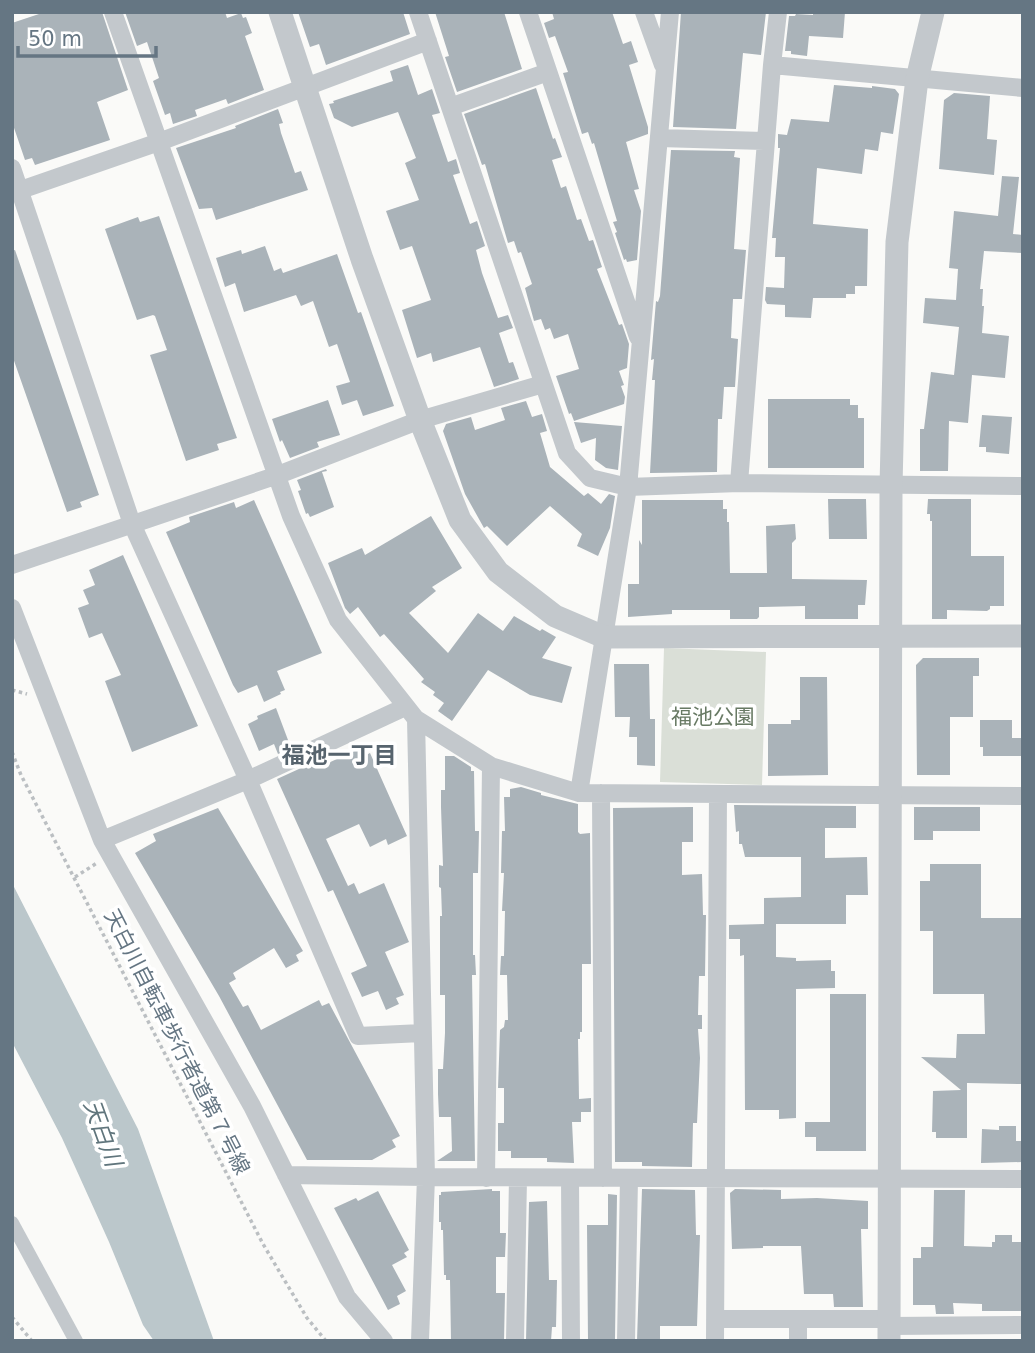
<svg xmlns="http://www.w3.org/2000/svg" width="1035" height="1353" viewBox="0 0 1035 1353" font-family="'DejaVu Sans','Noto Sans JP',sans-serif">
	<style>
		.green { fill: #dadfd7 }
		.water { fill: #bbc7cb }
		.building { fill: #aab3b9 }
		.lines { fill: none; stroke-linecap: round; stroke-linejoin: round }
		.path { stroke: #bbbfc2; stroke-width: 3.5; stroke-dasharray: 3.5 3.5; stroke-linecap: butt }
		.pedestrian { stroke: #c3c8cc; stroke-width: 14 }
		.minor { stroke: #c3c8cc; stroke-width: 18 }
		.tertiary { stroke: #c3c8cc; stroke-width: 23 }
		.labels { text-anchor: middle; stroke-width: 7; stroke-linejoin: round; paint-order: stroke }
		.park-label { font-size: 21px; fill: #687a64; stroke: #fff }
		.street-label { font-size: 21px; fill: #657683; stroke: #fff }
		.neighbourhood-label { font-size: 23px; font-weight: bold; fill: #57646e; stroke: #fff }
		.water-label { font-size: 23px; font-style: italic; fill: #60757c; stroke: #fff }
	</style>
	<rect width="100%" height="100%" fill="#fafaf8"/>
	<path class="green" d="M664 648 766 652 762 785 660 782Z"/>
	<path class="water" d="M12 883 138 1129 214 1341H154L143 1325 109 1242 62 1138 12 1042Z"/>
	<path class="building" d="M45 12H102L128 90 97 102 110 140 35 165 32 158 25 160 12 122V23Z
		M125 12H225L227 18 241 13 243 18 246 17 252 33 245 36 264 90 228 104 226 99 195 110 197 116 173 124 170 113 165 115 153 81 159 78 147 42 137 46Z
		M298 12H403L410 34 326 65 319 44 310 47Z
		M435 12H504L522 69 457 92 445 57 449 56Z
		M552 12H612L623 44 631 41 638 62 629 65 648 127V134L626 142 639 189 634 190 641 211 637 260 627 262 626 259 624 260 615 233 617 232 613 222 617 221 594 143 592 144 588 132 582 134 563 73 568 72 555 36 549 38 544 23 554 19Z
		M681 12H766L761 55 743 53 736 129 673 127Z
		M813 12H845L843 38 809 36 807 56 791 54V51H785L789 16H795L796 14 813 15Z
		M408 65 418 95 432 89 440 113 432 115 448 162 456 159 460 173 453 175 470 224 477 221 485 246 476 250 482 273 498 318 508 315 513 328 499 333 509 363 513 362 519 379 494 387 480 347 433 362 431 353 417 358 402 310 431 300 412 246 400 250 386 211 419 200 405 163 416 158 398 112 352 127 334 118 329 104 334 103 333 101 393 81 390 71Z
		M834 85 872 88V86L895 89 899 94 893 134 881 132 878 151 865 149 862 174 817 168 813 224 868 229 867 286H855V294H846V298H813L811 318 785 317V305L767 304 765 300 766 287 784 288 785 257H775L776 238H772L780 148H778V134L787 135 791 119 829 122Z
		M536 88 553 139 555 138 562 157 552 160 561 188 566 186 577 220 581 219 589 241 593 240 602 267 597 269 619 325 622 324 629 344 627 368 619 371 624 385 621 386 625 397 624 404 574 421 571 413 569 414 556 376 579 369 568 334 554 339 550 328 545 330 541 319 534 321 525 288 532 284 521 252 518 253 514 241 508 243 485 164 482 165 464 114Z
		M954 93 990 96 987 139 997 140 994 175 939 169 944 100Z
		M278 109 283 123 279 124 281 133 295 173 301 171 308 190 216 220 212 208 199 209 176 148 236 128 235 126Z
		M671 150 735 151 734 157 740 158 734 249 746 250 742 299H733L731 338 738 339 735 387H724L722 419H718L717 472 650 473 655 380H652L654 359 651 360 656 301 658 302 660 296Z
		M1002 176 1019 177 1013 234 1023 235V253L984 251 980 289H983L982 306H984L982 333 1009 336 1005 378 972 375 968 423 949 421 948 471H920V429H924L931 372 954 375 959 327 923 323 925 298 956 300 958 269 949 268 954 211 998 216Z
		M159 216 237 438 217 444 219 450 186 461 150 355 167 350 155 316 153 315 137 320 105 229 138 217 140 222Z
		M265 246 274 271 281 268 283 273 337 254 358 313 361 312 394 406 363 416 357 400 342 405 336 386 350 382 337 344 329 347 313 301 301 306 296 295 244 312 235 283 225 287 216 258 241 250 242 254Z
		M15 250 99 495 80 502 82 507 67 512 12 355V251Z
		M768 399H850V405H858V418H864V468H768Z
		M328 400 340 435 317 442 319 447 290 458 282 440 280 442 272 419Z
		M526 401 532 417 542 414 547 431 540 433 550 467 584 496 588 493 601 504 609 494 615 496 610 528 598 556 577 546 582 534 550 506 507 546 487 526 484 528 465 494 443 431 446 424 471 417 475 430 505 420 501 408Z
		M982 415 1012 417 1009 454 986 452V447H979Z
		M574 422 622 426 618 470 606 468 595 460 596 438 581 443Z
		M326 469 327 471 322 472 334 507 310 517 308 513 306 514 298 491 301 490 297 480Z
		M828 499H866L867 539H829Z
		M928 499H971V556H1004V606H990V609L987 611 947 610V619H932V521H930V514H927Z
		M254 500 322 653 277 671 285 690 280 692 281 694 264 702 257 685 238 693 233 685 166 532 190 522 189 517 234 502 236 508Z
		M642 500H723V509H727V522H729L730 573H767L766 526 795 524 796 539 792 543V579L867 580 865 605H858V619H805V606L759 607V617L757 619H730V610H672V614L628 617V584H639V540L642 545Z
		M431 516 462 568 432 587 436 591 409 613 448 653 478 613 503 631 514 616 540 631 542 629 556 637 542 658 572 667 562 703 530 695 488 670 452 721 438 711 444 703 433 695 435 692 421 682 424 679 384 634 380 637 358 607 350 614 345 608 328 563 362 548 365 555Z
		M123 555 198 726 132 752 105 681 121 675 102 633 89 638 78 608 89 604 83 590 95 585 89 570Z
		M923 658H979V676H973V717H950V775H917L916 665Z
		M614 664H649L650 719H655V766L637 765V737H629L630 717H615Z
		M800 677H827L828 775 768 776V724H791V720H800Z
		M276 708 291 748 278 754 274 744 259 751 248 724 258 719 257 716Z
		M980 720H1012V738H1023V756H983V747H980Z
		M361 748 364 756 370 753 407 836 388 845 386 839 370 847 359 824 326 839 348 886 354 883 359 894 384 883 409 942 385 952 404 995 396 998 399 1004 386 1010 378 991 362 997 351 973 367 966 333 890 328 892 277 779 323 758 326 764Z
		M445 756H454L471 767V771H474L475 831H479L478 873H473V955H475L476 975H472L475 1161H437L452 1151 451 1117H439L438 1094V1069H443L445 1033V995H440V916H442L441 888 439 887V865L443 866 441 807V790H445Z
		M521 787 541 793V795L578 804V832L580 834 590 833 591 964H582V1032H580V1039H578L579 1099 591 1098V1112H581V1122H572L574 1163 547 1162V1158H511V1151H498V1123H504V1088H498L500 1030 504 1027 505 1020H508L507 975H500L501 956H504L505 911H502L504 873H501L502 831H505L504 797H510V789Z
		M734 805 856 806V828H825V858L867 857 868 895H846V924H776V957L796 958V961L831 960V971H835V988L796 989V1118L779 1119V1110H745L744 955 740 956V939H729V925L764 924V898L801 897V857H745L742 844H739V831L736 832Z
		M693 807V842H682V875L702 874 703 915H706L705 976H699L698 1015H702V1029H698L700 1058 697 1123H693L692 1167 642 1166V1162H615L613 808Z
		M914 807H980V831H933V840H914Z
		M218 808 303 951 296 955 299 961 286 968 274 948 233 973 236 979 229 983 243 1007 248 1005 261 1030 319 1000 322 1006 329 1003 400 1136 392 1140 396 1147 372 1160H307L219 996 135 853 156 841 153 834Z
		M930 864H981V918H1023V1084L967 1083V1138H936V1132H932L933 1091 961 1090 921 1057 956 1058 957 1034H985L984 994H933V931H920V881H930Z
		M830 994H866V1151H816V1137H805V1122H830Z
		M999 1126H1016V1141H1023V1162L981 1163 982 1129 999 1130Z
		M492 1189V1191H500V1233H506L505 1257H496V1293H505L504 1341H451L450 1280H446V1275H444L443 1230H441V1222H439V1195H441V1192Z
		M642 1189 695 1190 696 1235H700L697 1326H660V1341H637Z
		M735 1189 781 1190V1199L817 1198 868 1201V1229H861L863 1307H834L833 1294H804L801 1246H763V1248L732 1249 730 1193Z
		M934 1190H965L964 1246 992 1247V1242H995V1235H1012V1242H1023V1311H982V1304L953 1303 954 1314H936L935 1305H913V1258H921V1247H933Z
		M378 1191 409 1250 404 1253 407 1257 392 1265 406 1291 397 1296 400 1304 388 1310 334 1208 356 1198 358 1201Z
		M608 1194 617 1195 615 1339 588 1341 587 1225H608Z
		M547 1201 549 1280H557L556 1327H552L551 1341H526L529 1202Z"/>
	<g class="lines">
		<path class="path" d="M12 690 27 694
			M12 752 21 775 263 1244 307 1318 326 1341
			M75 877 97 863
			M12 1317 32 1341"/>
		<path class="pedestrian" d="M12 1223 76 1341"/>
		<path class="minor" d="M113 12 291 516 338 620 416 719 491 766 579 793 1023 796
			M418 12 567 453 590 478 628 487 739 483
			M528 12 638 337
			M644 12 663 65
			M778 12 772 65 739 483 1023 486
			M772 65 1023 88
			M450 107 548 72
			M659 138 766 141
			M12 168 132 524 248 780 358 1036 422 1033
			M12 193 159 142 428 41
			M12 565 278 475 420 420 543 384
			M12 608 102 840 252 1106 347 1297 384 1341
			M416 719 426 1177 1023 1179
			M579 793 628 487 670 12
			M601 793 603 1178
			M102 840 248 780 405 707
			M286 1175 426 1177 420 1341
			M486 1178 491 766
			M570 1178 571 1341
			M715 1319H889
			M889 1326 1023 1325
			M515 1341 518 1178
			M626 1341 629 1178
			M715 1341 718 794
			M798 1341V1319"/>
		<path class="tertiary" d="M280 12 362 259 420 420 460 520 498 572 555 616 604 637 1023 636
			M889 1341 891 486 897 242 917 79 933 12"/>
	</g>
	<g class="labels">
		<g class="park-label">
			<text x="713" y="724">福池公園</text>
		</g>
		<g class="street-label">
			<text transform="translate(177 1042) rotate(63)" y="7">天白川自転車歩行者道第７号線</text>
		</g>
		<g class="neighbourhood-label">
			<text x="339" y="763">福池一丁目</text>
		</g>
		<g class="water-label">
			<text transform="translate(103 1133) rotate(70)" y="8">天白川</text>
		</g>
	</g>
	<rect width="1035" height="1353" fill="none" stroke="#657683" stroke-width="28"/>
	<path d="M18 46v10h138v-10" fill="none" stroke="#657683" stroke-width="3.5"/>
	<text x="28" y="46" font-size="21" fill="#657683" stroke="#ffffff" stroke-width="5" paint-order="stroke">50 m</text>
</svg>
